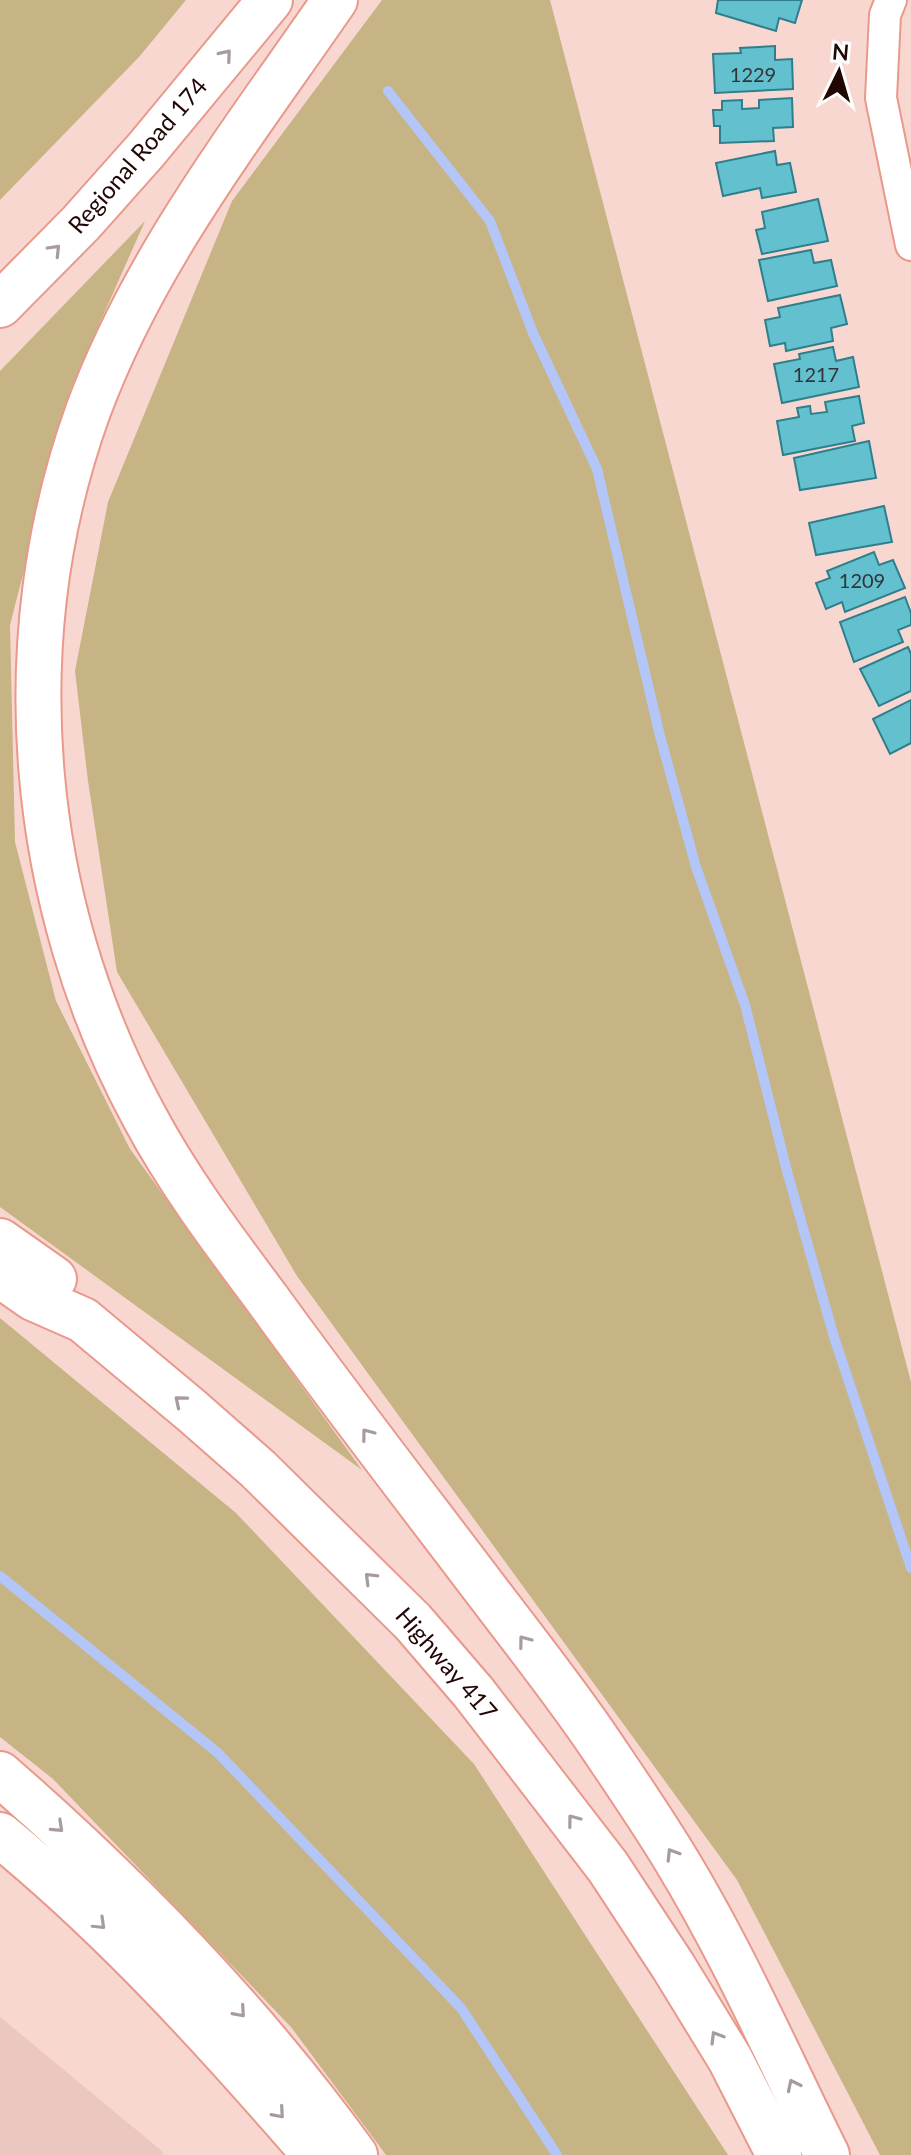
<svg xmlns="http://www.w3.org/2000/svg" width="911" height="2155" viewBox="0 0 911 2155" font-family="Lato,sans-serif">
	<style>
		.built { fill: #ecc7c0 }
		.green { fill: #c6b484 }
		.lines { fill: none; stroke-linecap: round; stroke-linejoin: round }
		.stream { stroke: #b4c5f7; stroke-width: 10 }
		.building { fill: #62c0cf; stroke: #2e7f8b; stroke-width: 2 }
		.street-casing { stroke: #e9998c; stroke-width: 34 }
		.highway-casing { stroke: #e9998c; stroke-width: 48 }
		.street { stroke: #fff; stroke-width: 30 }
		.highway { stroke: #fff; stroke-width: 44 }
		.oneway { stroke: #a79b9b }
		.labels { text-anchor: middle; stroke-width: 6; stroke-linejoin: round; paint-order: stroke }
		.number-label { font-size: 20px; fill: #323437 }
		.street-label { font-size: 24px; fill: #220604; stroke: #fff }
	</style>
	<rect width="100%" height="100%" fill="#f9d7d1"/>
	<path class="built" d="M0 2017 162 2151 163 2155H0Z"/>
	<path class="green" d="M0 0H186L139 57 0 200Z
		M382 0H550L911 1382V2155H880L737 1880 297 1276 117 972 88 781 75 671 108 502 232 201Z
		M145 221 71 388 10 625 15 842 56 1001 130 1149 362 1470 0 1207V371Z
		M0 1318 236 1513 474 1764 728 2155H386L291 2027 53 1779 0 1737Z"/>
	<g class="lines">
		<path class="stream" d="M388 91 490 221 533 333 597 469 660 736 696 867 745 1005 788 1175 834 1337 911 1568
			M0 1576 218 1753 461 2008 557 2155"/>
	</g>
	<path class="building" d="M718 0H802L795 23 779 18 776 31 716 13Z
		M775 46V60L792 59 793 89 715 93 713 54 741 53 740 48Z
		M792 98 793 127 773 128 774 141 720 143V126H714L713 110H722V101L742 100V109L759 108V100Z
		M775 151 777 165 790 163 796 192 762 198 760 188 723 196 716 163Z
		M818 199 828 241 762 254 756 230 765 228 762 212Z
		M811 250 814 263 831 260 837 286 768 301 759 260Z
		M840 295 847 324 831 328 833 341 786 351 785 343 770 346 765 320 780 317 778 308Z
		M833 347 836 361 853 357 859 387 782 403 774 364 800 359 799 354Z
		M859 396 864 423 852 426 855 441 783 455 777 421 799 417 797 408 810 406 811 414 827 412 825 402Z
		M869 441 876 478 800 490 794 458Z
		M884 506 892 542 816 555 809 523Z
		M874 552 879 565 893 560 905 588 845 612 842 602 826 609 816 583 830 578 827 571Z
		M905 597 911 613V625L898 630 903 642 854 662 840 622Z
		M908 647 911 654V691L879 706 860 669Z
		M911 700V743L890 754 873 719Z"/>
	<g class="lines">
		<defs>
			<path id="street" d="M891 0 885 15 881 98 911 245"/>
			<path id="highway" d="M335 0C244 132 144 259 88 411 5 641 28 902 144 1116 179 1182 224 1241 268 1300 338 1397 411 1491 483 1586 523 1639 564 1690 601 1745 626 1782 652 1820 675 1858 733 1953 778 2056 827 2155
				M0 305 81 223 146 150 270 0
				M0 1241 54 1279
				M0 1275 33 1298 83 1320 192 1411 258 1469 413 1622 474 1693 608 1867 673 1966 730 2059 779 2155
				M0 1774C131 1888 253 2014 355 2155
				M0 1835C116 1930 217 2042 315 2155"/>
		</defs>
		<use href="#street" class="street-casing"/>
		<use href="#highway" class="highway-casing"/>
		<use href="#street" class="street"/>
		<use href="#highway" class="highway"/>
	</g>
	<defs><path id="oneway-chevron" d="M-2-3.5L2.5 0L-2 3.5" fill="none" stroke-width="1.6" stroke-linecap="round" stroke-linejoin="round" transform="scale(2)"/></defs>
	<g class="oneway">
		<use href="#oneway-chevron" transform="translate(226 55) rotate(-50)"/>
		<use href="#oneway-chevron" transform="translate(55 250) rotate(-46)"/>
		<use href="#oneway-chevron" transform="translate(180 1401) rotate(-140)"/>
		<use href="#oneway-chevron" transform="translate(367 1434) rotate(-127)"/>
		<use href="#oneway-chevron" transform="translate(370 1578) rotate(-135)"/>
		<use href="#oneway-chevron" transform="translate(524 1641) rotate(-127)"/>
		<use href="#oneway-chevron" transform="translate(573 1820) rotate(-127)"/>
		<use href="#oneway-chevron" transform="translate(58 1827) rotate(43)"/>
		<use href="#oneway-chevron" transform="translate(672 1854) rotate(-122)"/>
		<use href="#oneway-chevron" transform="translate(100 1924) rotate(44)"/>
		<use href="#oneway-chevron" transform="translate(240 2012) rotate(49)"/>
		<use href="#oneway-chevron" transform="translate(716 2037) rotate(-121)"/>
		<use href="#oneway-chevron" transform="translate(793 2085) rotate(-116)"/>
		<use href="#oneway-chevron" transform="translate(279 2113) rotate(49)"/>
	</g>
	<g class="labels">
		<g class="number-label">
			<text x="753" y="82">1229</text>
			<text x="816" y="382">1217</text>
			<text x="862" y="588">1209</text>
		</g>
		<g class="street-label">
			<text transform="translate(138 156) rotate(-49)" y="8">Regional Road 174</text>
			<text transform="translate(446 1664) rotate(49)" y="8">Highway 417</text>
		</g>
	</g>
	<g transform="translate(839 72) rotate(5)" stroke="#ffffff" stroke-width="6" paint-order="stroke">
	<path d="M0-6L14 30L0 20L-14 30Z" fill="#220604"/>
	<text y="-12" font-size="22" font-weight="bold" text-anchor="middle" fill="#220604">N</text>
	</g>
</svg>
